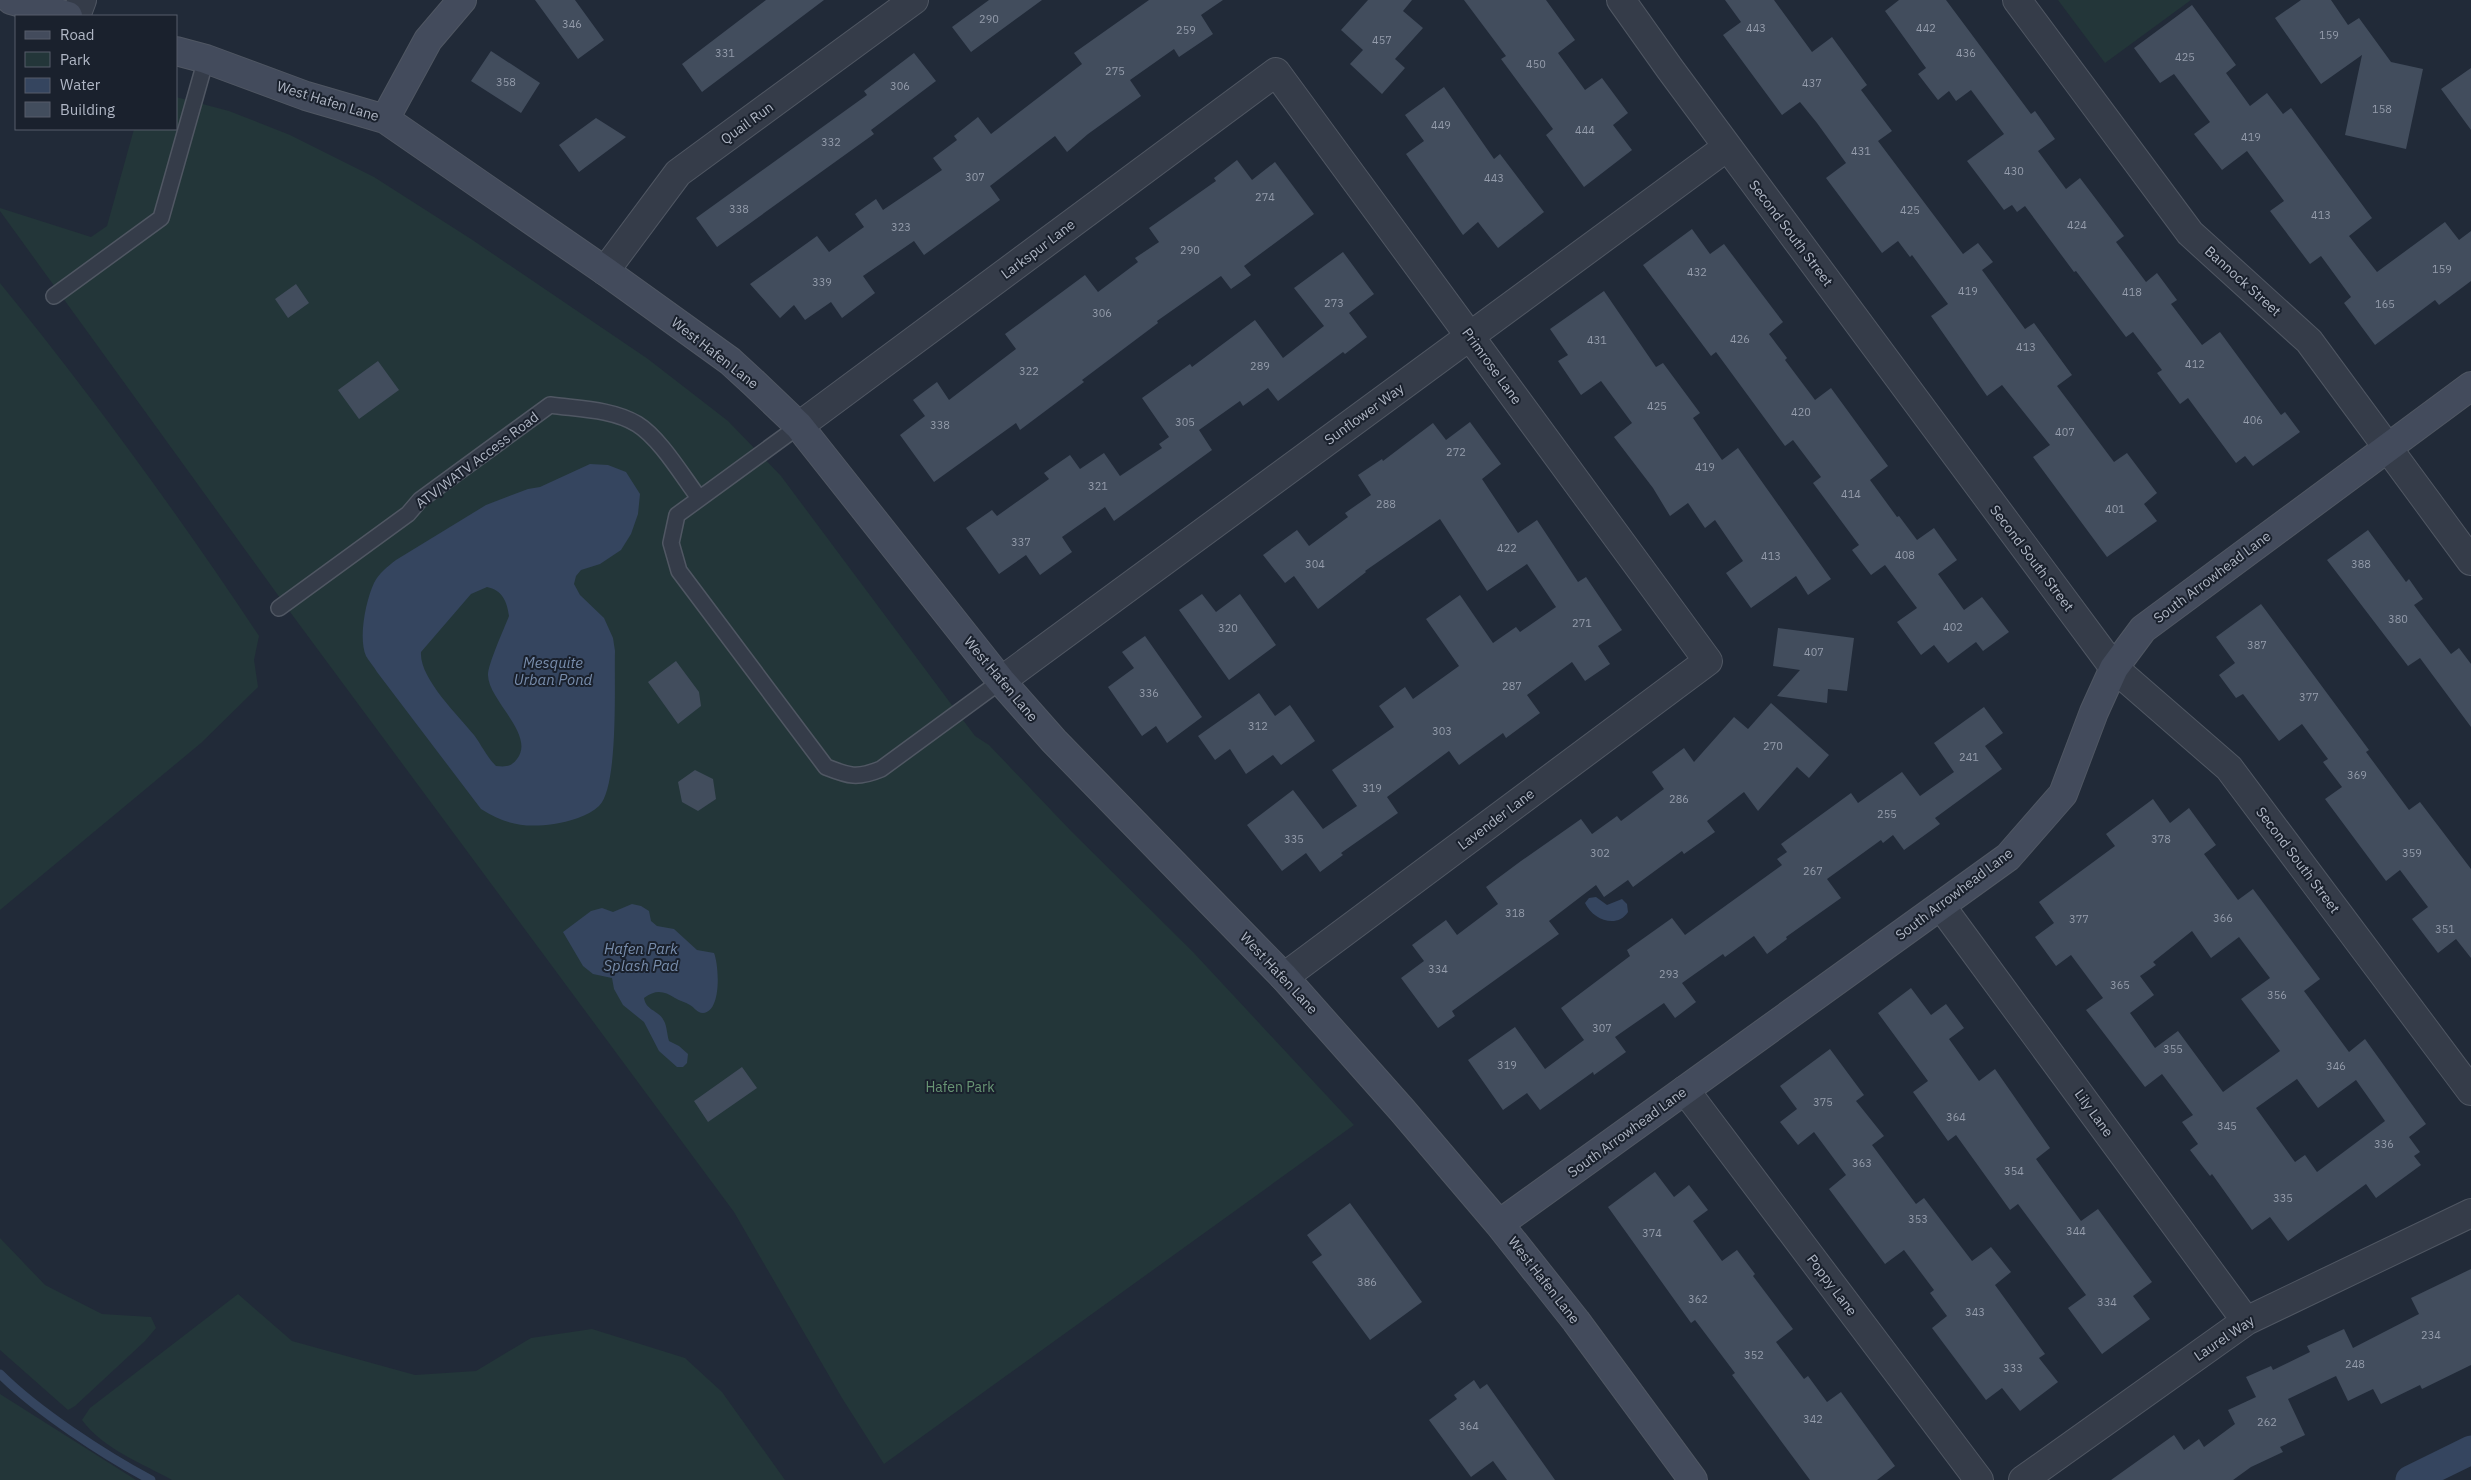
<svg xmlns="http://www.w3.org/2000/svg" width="2471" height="1480" viewBox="0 0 2471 1480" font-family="'IBM Plex Sans',sans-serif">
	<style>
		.green { fill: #233639 }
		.water { fill: #35455f; fill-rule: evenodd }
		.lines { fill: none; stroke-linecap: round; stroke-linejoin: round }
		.stream { stroke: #35455f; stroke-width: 9 }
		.canal { stroke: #35455f; stroke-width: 29 }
		.building { fill: #424d5d; fill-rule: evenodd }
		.lane-casing { stroke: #505763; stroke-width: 18 }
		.street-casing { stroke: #505763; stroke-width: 30 }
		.secondary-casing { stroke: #505763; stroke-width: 30 }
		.lane { stroke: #353c49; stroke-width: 15 }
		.street { stroke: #353c49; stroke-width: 28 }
		.secondary { stroke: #434b5c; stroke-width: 28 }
		.labels { text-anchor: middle; stroke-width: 4; stroke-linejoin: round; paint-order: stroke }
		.number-label { font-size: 11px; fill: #949cab }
		.street-label { font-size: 14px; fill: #b0b7c5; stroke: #1a212d }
		.park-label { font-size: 14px; fill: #689574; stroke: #1a212d }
		.water-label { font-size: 15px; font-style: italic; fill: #788dac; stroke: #1a212d }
	</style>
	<rect width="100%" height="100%" fill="#212a38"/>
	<path class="green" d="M2058 0H2191L2105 63Z
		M176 97 229 111 290 135 374 177 471 239 648 359 728 421 781 476 975 736 989 745 1071 831 1193 952 1354 1125 884 1464 842 1398 734 1212 293 616 0 211V208L91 237 107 226 134 129H176Z
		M0 283C92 396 178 514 259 636L254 660 258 687 201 743 0 910Z
		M0 1238 45 1285 102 1314 151 1317 156 1328 145 1341 75 1406 68 1410 0 1350Z
		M238 1294 292 1341 415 1375 476 1371 531 1338 592 1329 685 1358 722 1392 785 1480H172C142 1463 103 1449 82 1420L90 1408Z
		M0 1394 136 1480H0Z"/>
	<path class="water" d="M590 464 608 465 626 472 640 494 638 514 631 534 621 550 600 564 581 570 576 576 574 584 580 595 604 618 613 638 615 651C614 681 619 787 599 806 589 816 568 822 554 824 525 828 506 825 481 809L377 672C374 667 369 661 366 656 358 638 366 600 374 583 379 573 387 567 396 560L486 505 528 489 540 487ZM487 587C502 590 507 601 509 616 504 629 488 664 488 675 488 700 536 735 517 759 511 767 505 767 496 766 487 757 482 746 474 735 458 715 419 678 421 652L471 594Z
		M1596 897 1607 905 1622 899 1627 904 1628 912C1617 929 1593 920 1585 903L1589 898Z
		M632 904 641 906 649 911 651 921 657 926 674 929 697 950 714 953C719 965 722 1012 703 1013 697 1013 694 1007 690 1005 685 1002 680 1001 675 998 664 991 656 989 644 998 646 1011 659 1010 664 1021 667 1026 667 1035 669 1041L679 1046 688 1054 687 1063 683 1067H677L659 1051 644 1022 623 1005 614 989 612 978 593 974 583 966 563 932 591 911 602 908 613 912Z"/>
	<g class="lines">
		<path class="stream" d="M0 1374C37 1411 104 1455 151 1480"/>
		<path class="canal" d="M2410 1480 2471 1450"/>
	</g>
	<path class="building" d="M535 0H575L604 40 578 59Z
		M766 0H824L702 92 682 64Z
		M989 0H1042L971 52 952 27Z
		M1149 0H1223L1201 15 1213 34 1179 57 1174 49 1130 80 1141 96 1088 134 1067 152 1055 136 990 186 1000 200 924 255 914 241 863 276 875 293 842 318 831 302 805 320 794 305 780 318 750 284 817 236 829 252 864 227 855 214 876 199 883 210 942 170 933 158 957 140 954 136 978 117 991 134 1082 64 1074 53Z
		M1368 0H1412L1403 11 1423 28 1395 59 1405 68 1382 94 1350 64 1363 50 1341 30Z
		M1464 0H1546L1575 40 1558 53 1585 90 1602 78 1628 113 1613 125 1632 150 1584 187 1546 135 1553 129 1501 59 1506 56Z
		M1725 0H1774L1812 52 1832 37 1867 85 1861 90 1892 131 1878 141 1963 254 1978 243 1993 262 1982 270 2025 329 2034 323 2072 375 2057 386 2114 462 2127 453 2157 493 2144 504 2157 521 2107 557 2033 457 2050 445 2002 385 1987 396 1931 316 1948 304 1912 255 1910 257 1898 241 1882 253 1826 178 1846 163 1817 123 1800 102 1782 115 1723 35 1741 22Z
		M1899 0H1946L2031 114 2035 111 2055 139 2038 151 2066 189 2080 178 2124 236 2116 242 2146 282 2157 273 2177 300 2171 304 2202 345 2220 332 2281 415 2285 412 2300 432 2253 466 2245 456 2236 463 2188 398 2180 404 2157 373 2162 370 2133 332 2126 337 2076 271 2074 272 2025 206 2017 212 2012 205 2004 210 1967 161 2004 134 1971 90 1956 101 1949 91 1938 100 1918 74 1926 68 1885 11Z
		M2301 0H2331L2348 25 2359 18 2391 62 2423 69 2406 149 2345 135 2362 55 2321 84 2275 18Z
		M2192 5 2236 65 2226 73 2250 106 2267 93 2283 114 2291 108 2372 218 2349 236 2377 272 2445 222 2459 240 2471 231V281L2439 305 2435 300 2375 345 2344 303 2351 297 2321 256 2310 264 2270 211 2284 201 2247 151 2222 170 2194 134 2210 122 2174 74 2160 83 2134 48Z
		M491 51 540 83 521 113 471 81Z
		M914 53 936 81 871 130 874 134 717 247 696 218 867 95 864 91Z
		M2471 68V130L2441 89Z
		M1444 87 1494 159 1500 154 1544 212 1498 248 1478 222 1463 235 1406 154 1424 141 1405 115Z
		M596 118 626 137 579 172 559 145Z
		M1237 160 1252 180 1275 162 1314 214 1244 266 1251 275 1231 289 1221 276 1157 321 1158 323 1082 380 1084 382 1020 430 1016 423 934 482 900 435 925 416 913 400 937 382 949 400 1016 349 1005 334 1085 275 1098 292 1138 262 1135 258 1159 242 1149 228 1216 181 1214 178Z
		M1692 229 1710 254 1724 244 1783 322 1769 334 1787 358 1785 360 1815 400 1831 388 1888 466 1870 480 1897 517 1899 516 1917 540 1934 528 1957 560 1938 574 1964 610 1982 597 2009 632 1983 651 1976 642 1948 663 1934 645 1921 655 1897 622 1917 608 1885 565 1871 575 1852 550 1859 545 1813 483 1821 477 1793 440 1785 446 1716 352 1711 356 1643 265Z
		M1343 252 1374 294 1349 313 1367 337 1345 354 1343 352 1278 401 1268 388 1243 406 1240 401 1199 430 1212 450 1114 521 1105 507 1062 537 1072 552 1040 575 1026 555 999 574 966 528 992 510 997 516 1049 479 1044 473 1070 455 1080 469 1104 453 1120 476 1162 448 1159 444 1169 437 1142 398 1190 364 1192 367 1255 320 1283 358 1324 326 1294 288Z
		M296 284 309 303 288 318 275 299Z
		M1604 291 1656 367 1663 363 1700 413 1693 418 1722 460 1738 448 1831 579 1808 595 1796 576 1751 608 1726 573 1743 561 1715 520 1705 528 1688 503 1670 516 1653 488 1614 437 1632 423 1601 381 1581 395 1558 361 1568 355 1550 329Z
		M378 361 399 390 359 419 338 390Z
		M1470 422 1501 464 1482 479 1518 533 1537 520 1578 582 1586 577 1622 630 1598 646 1610 664 1585 681 1572 662 1527 695 1540 713 1506 738 1503 733 1459 765 1449 751 1387 797 1398 813 1341 853 1343 855 1320 872 1306 853 1282 871 1247 825 1293 790 1323 829 1357 806 1332 770 1394 727 1379 706 1405 687 1413 699 1459 666 1426 619 1460 595 1493 643 1516 627 1520 632 1556 607 1527 564 1487 591 1440 519 1365 571 1366 572 1318 609 1294 576 1285 583 1263 555 1297 530 1309 546 1348 517 1345 513 1371 495 1358 475 1382 459 1383 461 1433 423 1446 440Z
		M2368 530 2406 582 2409 579 2423 599 2414 605 2451 654 2459 648 2471 664V727L2420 658 2408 666 2327 560Z
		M1202 594 1216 612 1240 594 1276 645 1229 680 1179 610Z
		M2261 604 2369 750 2366 752 2409 810 2420 802 2471 869V958L2456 939 2438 953 2412 919 2428 907 2400 870 2386 881 2325 799 2342 787 2323 762 2328 759 2302 724 2279 741 2243 694 2236 698 2219 675 2235 663 2216 637Z
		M1778 628 1854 638 1847 691 1828 689 1827 703 1777 696 1800 670 1773 666Z
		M1145 636 1202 717 1167 743 1156 726 1142 736 1108 687 1134 668 1122 652Z
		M676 661 699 692 701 706 678 724 648 682Z
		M1259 693 1275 716 1290 705 1315 741 1281 765 1273 755 1246 774 1230 749 1215 760 1198 736Z
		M1771 703 1829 755 1809 778 1797 767 1758 811 1744 792 1707 821 1715 832 1684 854 1682 851 1633 887 1628 880 1604 897 1596 885 1549 921 1559 934 1452 1011 1455 1016 1438 1028 1401 978 1424 961 1412 945 1446 920 1457 935 1498 904 1486 887 1521 861 1581 819 1592 834 1617 816 1621 821 1664 789 1652 772 1684 748 1694 762 1734 717 1748 729Z
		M1984 707 2003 733 1985 746 2002 769 1935 818 1940 824 1904 850 1893 835 1883 843 1881 840 1827 879 1841 898 1786 937 1787 939 1767 954 1754 936 1725 957 1723 954 1682 983 1696 1002 1675 1018 1664 1003 1615 1037 1626 1052 1594 1075 1593 1072 1540 1110 1527 1093 1503 1110 1468 1060 1515 1027 1545 1069 1584 1040 1561 1008 1630 956 1627 950 1672 918 1685 935 1782 865 1777 859 1787 852 1781 844 1851 793 1858 803 1902 772 1920 796 1954 772 1934 743Z
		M695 770 713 779 716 799 698 811 682 802 678 782Z
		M2153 799 2170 823 2189 808 2216 845 2204 854 2238 900 2253 889 2320 979 2304 991 2349 1052 2365 1039 2426 1124 2409 1137 2420 1152 2414 1156 2421 1165 2376 1198 2366 1184 2288 1241 2270 1217 2252 1230 2212 1174 2210 1176 2190 1150 2198 1144 2182 1122 2193 1115 2162 1074 2145 1087 2086 1010 2103 998 2071 955 2056 966 2035 937 2054 923 2039 902 2115 846 2106 834ZM2192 931 2211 958 2239 937 2270 978 2241 999 2280 1051 2223 1092 2178 1031 2155 1048 2130 1013 2154 995 2140 976 2156 965 2153 962ZM2297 1079 2318 1108 2356 1080 2385 1121 2317 1172 2305 1155 2295 1162 2256 1108Z
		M1911 988 1931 1015 1946 1004 1964 1028 1949 1039 1979 1081 1995 1069 2050 1148 2036 1159 2051 1180 2081 1221 2098 1209 2152 1282 2133 1296 2150 1319 2102 1354 2068 1308 2086 1295 2018 1204 2010 1210 1956 1135 1948 1141 1913 1092 1928 1081 1878 1013Z
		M1830 1049 1864 1095 1856 1101 1884 1136 1872 1145 1916 1204 1924 1198 1972 1261 1991 1247 2011 1272 1995 1285 2045 1354 2039 1358 2058 1382 2020 1411 2002 1388 1986 1400 1932 1328 1947 1316 1930 1293 1934 1290 1904 1250 1885 1264 1829 1189 1846 1175 1814 1132 1798 1145 1780 1122 1797 1109 1780 1086Z
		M742 1067 757 1088 708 1122 694 1101Z
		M1655 1172 1674 1197 1689 1185 1708 1210 1693 1221 1722 1261 1737 1250 1755 1274 1753 1276 1793 1329 1776 1342 1804 1379 1808 1376 1827 1402 1841 1392 1895 1466 1877 1480H1810L1732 1375 1735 1373 1695 1320 1691 1323 1608 1207Z
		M1350 1203 1422 1302 1370 1340 1312 1262 1322 1255 1307 1235Z
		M2471 1269V1365L2422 1389 2420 1385 2381 1404 2373 1389 2348 1401 2336 1376 2288 1399 2305 1435 2280 1447 2283 1452 2251 1467 2233 1480H2111L2174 1435 2184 1450 2199 1439 2204 1447 2235 1424 2228 1410 2256 1397 2246 1377 2271 1366 2273 1370 2310 1352 2307 1346 2344 1329 2353 1348 2419 1314 2411 1298Z
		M1474 1380 1480 1389 1487 1384 1555 1480H1507L1493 1461 1471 1477 1429 1420 1457 1399 1454 1395Z"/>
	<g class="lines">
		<defs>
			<path id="lane" d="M54 296 161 218 206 59
				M799 426 677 515 671 543 679 571 826 767C849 776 857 779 881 769L1001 681
				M279 608 408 514 420 500 550 405C578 409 612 409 637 424 660 438 683 477 699 498"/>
			<path id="street" d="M1621 0 1670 69 2114 668 2229 768 2471 1091
				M2017 0 2190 233 2309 341 2471 561
				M76 16 82 0
				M605 271 678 173 914 0
				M799 426 1276 72 1708 661 1284 977
				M1001 681 1727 147
				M1941 906 2246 1321
				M1685 1090 1979 1480
				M2023 1480 2246 1321 2471 1213"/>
			<path id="secondary" d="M11 0 68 16
				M176 51 206 59 306 96 385 119 605 271 730 361 755 384 799 426 1001 681 1054 741 1284 977 1402 1110 1499 1224 1576 1321 1693 1480
				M385 119 428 40 462 0
				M1499 1224 2008 857 2063 794 2094 712 2114 668 2143 629 2471 386"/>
		</defs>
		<use href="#lane" class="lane-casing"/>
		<use href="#street" class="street-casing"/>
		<use href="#secondary" class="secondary-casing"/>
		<use href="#lane" class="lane"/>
		<use href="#street" class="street"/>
		<use href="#secondary" class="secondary"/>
	</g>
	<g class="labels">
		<g class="number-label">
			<text x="989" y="23">290</text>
			<text x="572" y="28">346</text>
			<text x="1756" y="32">443</text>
			<text x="1926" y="32">442</text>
			<text x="1186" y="34">259</text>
			<text x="2329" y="39">159</text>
			<text x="1382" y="44">457</text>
			<text x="725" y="57">331</text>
			<text x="1966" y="57">436</text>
			<text x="2185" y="61">425</text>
			<text x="1536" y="68">450</text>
			<text x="1115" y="75">275</text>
			<text x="506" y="86">358</text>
			<text x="1812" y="87">437</text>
			<text x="900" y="90">306</text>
			<text x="2382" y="113">158</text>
			<text x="1441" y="129">449</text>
			<text x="1585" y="134">444</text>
			<text x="2251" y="141">419</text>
			<text x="831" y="146">332</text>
			<text x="1861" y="155">431</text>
			<text x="2014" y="175">430</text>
			<text x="975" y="181">307</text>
			<text x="1494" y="182">443</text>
			<text x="1265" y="201">274</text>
			<text x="739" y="213">338</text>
			<text x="1910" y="214">425</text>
			<text x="2321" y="219">413</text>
			<text x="2077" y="229">424</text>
			<text x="901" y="231">323</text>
			<text x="1190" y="254">290</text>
			<text x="2442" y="273">159</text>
			<text x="1697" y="276">432</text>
			<text x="822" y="286">339</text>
			<text x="1968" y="295">419</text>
			<text x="2132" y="296">418</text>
			<text x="1334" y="307">273</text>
			<text x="2385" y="308">165</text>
			<text x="1102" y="317">306</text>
			<text x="1740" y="343">426</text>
			<text x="1597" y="344">431</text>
			<text x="2026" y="351">413</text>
			<text x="2195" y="368">412</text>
			<text x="1260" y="370">289</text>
			<text x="1029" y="375">322</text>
			<text x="1657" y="410">425</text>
			<text x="1801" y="416">420</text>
			<text x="2253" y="424">406</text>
			<text x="1185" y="426">305</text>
			<text x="940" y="429">338</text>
			<text x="2065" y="436">407</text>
			<text x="1456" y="456">272</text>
			<text x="1705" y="471">419</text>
			<text x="1098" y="490">321</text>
			<text x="1851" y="498">414</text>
			<text x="1386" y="508">288</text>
			<text x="2115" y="513">401</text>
			<text x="1021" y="546">337</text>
			<text x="1507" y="552">422</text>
			<text x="1905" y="559">408</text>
			<text x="1771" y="560">413</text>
			<text x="1315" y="568">304</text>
			<text x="2361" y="568">388</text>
			<text x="2398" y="623">380</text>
			<text x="1582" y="627">271</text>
			<text x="1953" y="631">402</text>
			<text x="1228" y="632">320</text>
			<text x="2257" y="649">387</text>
			<text x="1814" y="656">407</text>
			<text x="1512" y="690">287</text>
			<text x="1149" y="697">336</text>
			<text x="2309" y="701">377</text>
			<text x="1258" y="730">312</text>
			<text x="1442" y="735">303</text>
			<text x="1773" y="750">270</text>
			<text x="1969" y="761">241</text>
			<text x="2357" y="779">369</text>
			<text x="1372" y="792">319</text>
			<text x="1679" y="803">286</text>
			<text x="1887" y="818">255</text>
			<text x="1294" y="843">335</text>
			<text x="2161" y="843">378</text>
			<text x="1600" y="857">302</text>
			<text x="2412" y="857">359</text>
			<text x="1813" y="875">267</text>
			<text x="1515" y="917">318</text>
			<text x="2223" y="922">366</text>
			<text x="2079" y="923">377</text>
			<text x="2445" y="933">351</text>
			<text x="1438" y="973">334</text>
			<text x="1669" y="978">293</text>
			<text x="2120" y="989">365</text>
			<text x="2277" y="999">356</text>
			<text x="1602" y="1032">307</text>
			<text x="2173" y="1053">355</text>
			<text x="1507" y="1069">319</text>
			<text x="2336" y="1070">346</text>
			<text x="1823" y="1106">375</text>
			<text x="1956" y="1121">364</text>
			<text x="2227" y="1130">345</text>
			<text x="2384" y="1148">336</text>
			<text x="1862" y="1167">363</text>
			<text x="2014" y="1175">354</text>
			<text x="2283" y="1202">335</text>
			<text x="1918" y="1223">353</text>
			<text x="2076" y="1235">344</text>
			<text x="1652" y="1237">374</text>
			<text x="1367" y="1286">386</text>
			<text x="1698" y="1303">362</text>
			<text x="2107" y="1306">334</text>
			<text x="1975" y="1316">343</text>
			<text x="2431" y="1339">234</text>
			<text x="1754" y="1359">352</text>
			<text x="2355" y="1368">248</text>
			<text x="2013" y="1372">333</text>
			<text x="1813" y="1423">342</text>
			<text x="2267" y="1426">262</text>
			<text x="1469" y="1430">364</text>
		</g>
		<g class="street-label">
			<text transform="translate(328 101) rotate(17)" y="5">West Hafen Lane</text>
			<text transform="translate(747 123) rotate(-36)" y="5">Quail Run</text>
			<text transform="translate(1791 233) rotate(53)" y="5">Second South Street</text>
			<text transform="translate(1038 249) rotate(-37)" y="5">Larkspur Lane</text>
			<text transform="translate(2243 281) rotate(42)" y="5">Bannock Street</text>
			<text transform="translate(715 353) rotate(38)" y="5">West Hafen Lane</text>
			<text transform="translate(1492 366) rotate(54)" y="5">Primrose Lane</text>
			<text transform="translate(1364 414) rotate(-36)" y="5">Sunflower Way</text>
			<text transform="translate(477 460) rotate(-37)" y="5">ATV/WATV Access Road</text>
			<text transform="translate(2032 558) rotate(53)" y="5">Second South Street</text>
			<text transform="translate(2212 577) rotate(-37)" y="5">South Arrowhead Lane</text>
			<text transform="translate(1001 679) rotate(50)" y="5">West Hafen Lane</text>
			<text transform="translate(1496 819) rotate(-37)" y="5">Lavender Lane</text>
			<text transform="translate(2298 860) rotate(53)" y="5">Second South Street</text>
			<text transform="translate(1954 894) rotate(-37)" y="5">South Arrowhead Lane</text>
			<text transform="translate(1279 973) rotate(47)" y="5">West Hafen Lane</text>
			<text transform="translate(2094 1113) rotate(54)" y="5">Lily Lane</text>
			<text transform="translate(1627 1132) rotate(-36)" y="5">South Arrowhead Lane</text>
			<text transform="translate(1544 1280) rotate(52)" y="5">West Hafen Lane</text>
			<text transform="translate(1832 1285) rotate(53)" y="5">Poppy Lane</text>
			<text transform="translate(2224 1338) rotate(-34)" y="5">Laurel Way</text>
		</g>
		<g class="park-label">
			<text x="960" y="1092">Hafen Park</text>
		</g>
		<g class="water-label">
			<text x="553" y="668">Mesquite<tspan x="553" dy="17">Urban Pond</tspan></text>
			<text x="641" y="954">Hafen Park<tspan x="641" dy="17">Splash Pad</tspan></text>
		</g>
	</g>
	<rect x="15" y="15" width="162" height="115" fill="#1a212d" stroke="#565d6a"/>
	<rect x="25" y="31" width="25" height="8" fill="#434b5c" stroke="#565d6a"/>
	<text x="60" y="40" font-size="15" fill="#b0b7c5">Road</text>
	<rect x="25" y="52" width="25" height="15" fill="#233639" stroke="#565d6a"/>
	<text x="60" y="65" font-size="15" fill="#b0b7c5">Park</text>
	<rect x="25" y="78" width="25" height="15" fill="#35455f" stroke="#565d6a"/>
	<text x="60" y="90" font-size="15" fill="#b0b7c5">Water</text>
	<rect x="25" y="102" width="25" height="15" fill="#424d5d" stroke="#565d6a"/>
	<text x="60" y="115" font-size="15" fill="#b0b7c5">Building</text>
</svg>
